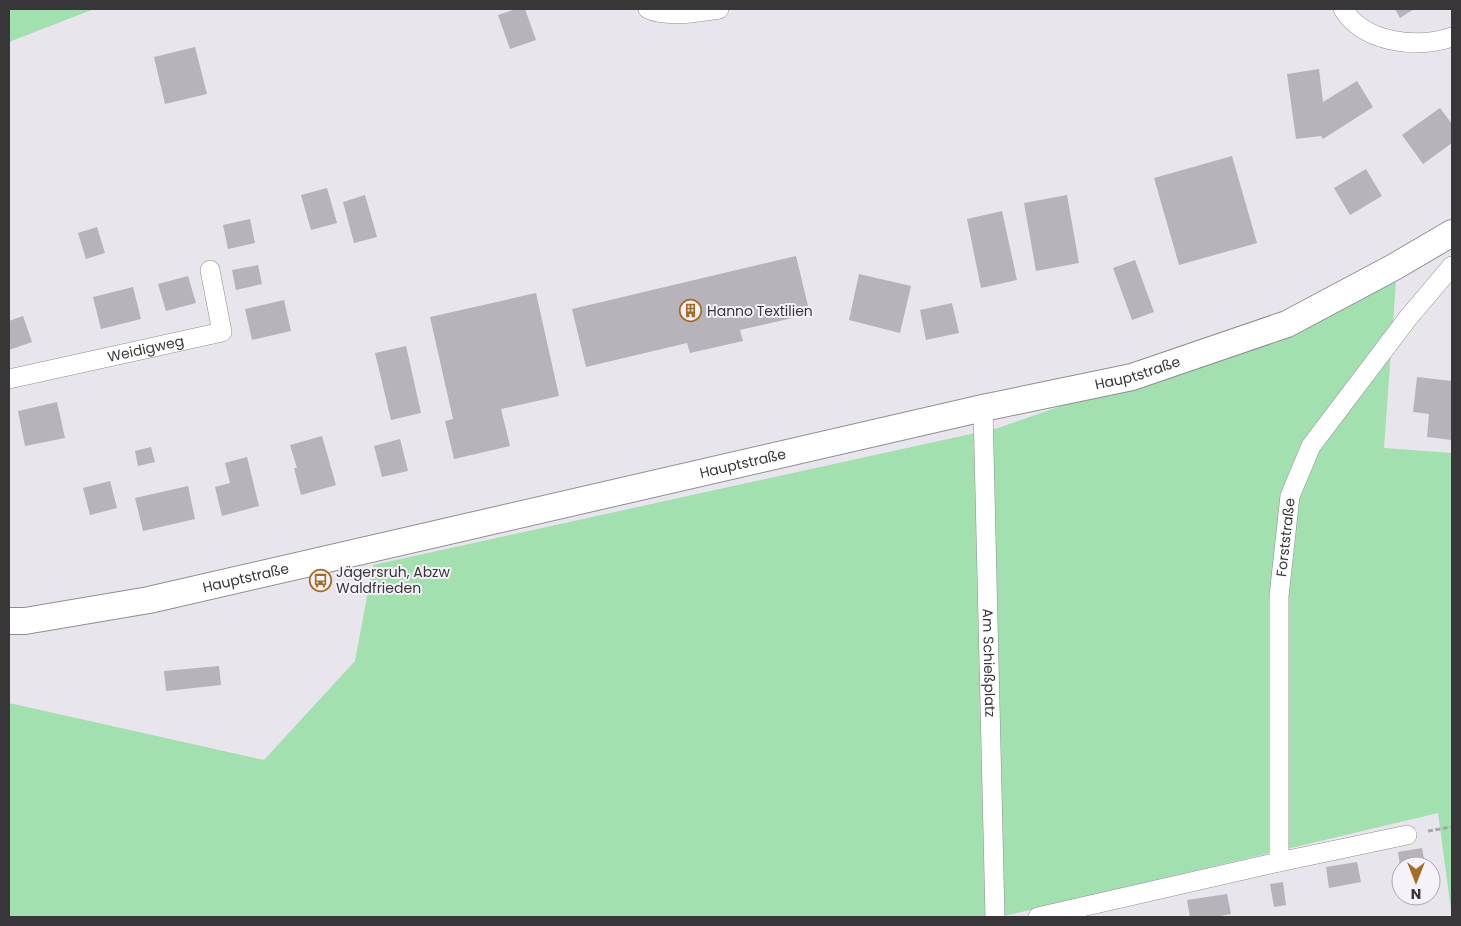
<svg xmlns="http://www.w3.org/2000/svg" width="1461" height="926" viewBox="0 0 1461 926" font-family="Poppins,sans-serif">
<rect width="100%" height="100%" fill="#e8e5ed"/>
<!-- green -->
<g fill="#a3e0af">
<polygon points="9,9 94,9 9,42"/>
<polygon points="1396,282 1384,448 1452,453 1452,917 1438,813 1000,917 9,917 9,703 264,760 355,661 373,565 998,428 1292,325"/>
</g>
<!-- building -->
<g fill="#b6b3bb">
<polygon points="516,9 525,9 536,40 510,49 498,15"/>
<polygon points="1395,9 1414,9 1400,18"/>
<polygon points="195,47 207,94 165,104 154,57"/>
<polygon points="1319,69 1323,102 1357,81 1373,107 1323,139 1321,136 1296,139 1287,74"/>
<polygon points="1440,108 1452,124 1452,143 1423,164 1402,135"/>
<polygon points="1232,156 1257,243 1179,265 1154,178"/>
<polygon points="1366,169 1382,196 1350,215 1334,188"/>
<polygon points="327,188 337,223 311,230 301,195"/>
<polygon points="365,195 377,237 354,243 343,202"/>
<polygon points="1067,195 1079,263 1036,271 1024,203"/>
<polygon points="1002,211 1017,280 981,288 967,219"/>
<polygon points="250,219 255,243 228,249 223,225"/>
<polygon points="97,227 105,253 86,259 78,233"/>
<polygon points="796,256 810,314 740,330 743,341 690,353 687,343 586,367 572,309"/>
<polygon points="1135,260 1154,312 1132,320 1113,268"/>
<polygon points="258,265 262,284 236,290 232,270"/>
<polygon points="859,274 911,286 900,333 849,320"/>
<polygon points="188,276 196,303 166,311 158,284"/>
<polygon points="133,287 141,319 101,329 93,297"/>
<polygon points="536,293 559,396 501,409 510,446 454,459 445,421 453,419 430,317"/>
<polygon points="284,300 291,331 252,340 245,309"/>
<polygon points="952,303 959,333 926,340 920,310"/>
<polygon points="23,316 32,342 9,350 9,321"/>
<polygon points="406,346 421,413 391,420 375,353"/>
<polygon points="1417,377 1452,381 1452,440 1427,437 1429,414 1413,412"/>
<polygon points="57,402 65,438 25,446 18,411"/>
<polygon points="322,436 336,485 301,495 294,468 297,468 290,445"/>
<polygon points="400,439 408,471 382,477 374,446"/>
<polygon points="151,447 155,462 138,466 135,451"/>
<polygon points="247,457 259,506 222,516 215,487 230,483 225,463"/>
<polygon points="110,481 117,508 90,515 83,488"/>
<polygon points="188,486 195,519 143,531 135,498"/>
<polygon points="219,666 221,685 166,691 164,671"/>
<polygon points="1422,848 1425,864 1400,866 1398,852"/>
<polygon points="1357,862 1361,882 1329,888 1326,867"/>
<polygon points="1283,882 1286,905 1274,907 1270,884"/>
<polygon points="1227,894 1231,914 1215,917 1190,917 1187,900"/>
</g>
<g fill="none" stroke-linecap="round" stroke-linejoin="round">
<defs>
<g id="minor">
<path d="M 648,9 C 667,18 698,12 719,9"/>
<path d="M 1343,9 C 1364,43 1417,49 1452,37"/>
<path id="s1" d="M 9,379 L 222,332 L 210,270"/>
<path id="s2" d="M 983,408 L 995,917"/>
<path id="s3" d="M 1279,862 L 1279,596 L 1290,496 L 1311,446 L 1408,318 L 1452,266"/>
<polyline points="1038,917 1279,862 1407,835"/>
</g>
<g id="secondary">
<path id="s4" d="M 9,621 L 25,621 L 149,600 L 983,408 L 1132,377 L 1287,324 L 1394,267 L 1452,233"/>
</g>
</defs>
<!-- minor casing -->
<use href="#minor" stroke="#908d95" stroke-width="20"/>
<!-- secondary casing -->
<use href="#secondary" stroke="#908d95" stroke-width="28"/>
<!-- path -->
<polyline stroke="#a8a5ab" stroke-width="3" stroke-dasharray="5 2.5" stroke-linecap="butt" points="1428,831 1452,827"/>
<!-- minor -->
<use href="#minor" stroke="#fff" stroke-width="19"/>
<!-- secondary -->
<use href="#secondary" stroke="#fff" stroke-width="26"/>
</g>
<!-- icons -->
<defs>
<symbol id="building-ring" viewBox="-11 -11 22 22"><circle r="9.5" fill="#f6f2fa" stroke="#a46c29" stroke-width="1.5"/><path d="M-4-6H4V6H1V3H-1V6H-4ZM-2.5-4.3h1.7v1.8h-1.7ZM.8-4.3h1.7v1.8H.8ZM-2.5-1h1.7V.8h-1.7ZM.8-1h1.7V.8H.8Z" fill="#a46c29"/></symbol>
<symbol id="bus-ring" viewBox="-11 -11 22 22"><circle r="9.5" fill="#f6f2fa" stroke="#a46c29" stroke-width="1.5"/><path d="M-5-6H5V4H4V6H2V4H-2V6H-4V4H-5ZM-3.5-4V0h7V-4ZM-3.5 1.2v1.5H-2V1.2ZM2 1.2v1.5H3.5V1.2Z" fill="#a46c29"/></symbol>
</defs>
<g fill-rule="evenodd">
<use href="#building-ring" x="678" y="298" width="25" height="25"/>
<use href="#bus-ring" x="308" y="568" width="25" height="25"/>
</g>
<g text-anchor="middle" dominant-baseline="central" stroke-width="4" stroke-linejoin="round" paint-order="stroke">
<!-- poi labels -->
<g font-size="14" fill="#383639" stroke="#f6f2fa" text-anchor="start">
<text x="707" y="311">Hanno Textilien</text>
<text x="336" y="572">Jägersruh, Abzw<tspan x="336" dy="16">Waldfrieden</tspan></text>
</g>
<!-- street labels -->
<g font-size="14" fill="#383639" stroke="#f6f2fa">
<text stroke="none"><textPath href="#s1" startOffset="140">Weidigweg</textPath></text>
<text stroke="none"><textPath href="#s4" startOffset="1156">Hauptstraße</textPath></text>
<text stroke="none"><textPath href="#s4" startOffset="751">Hauptstraße</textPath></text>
<text stroke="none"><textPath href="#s3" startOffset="325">Forststraße</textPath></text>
<text stroke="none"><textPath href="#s4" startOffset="241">Hauptstraße</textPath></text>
<text stroke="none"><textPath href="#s2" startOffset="255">Am Schießplatz</textPath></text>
</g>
</g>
<!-- border -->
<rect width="1461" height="926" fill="none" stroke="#383639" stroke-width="20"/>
<!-- north arrow -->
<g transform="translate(1416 881) rotate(180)"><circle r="24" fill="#f6f2fa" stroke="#aaa7ad"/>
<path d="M0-4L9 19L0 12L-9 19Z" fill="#a46c29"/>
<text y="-8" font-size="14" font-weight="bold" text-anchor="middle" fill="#383639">N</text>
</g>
</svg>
